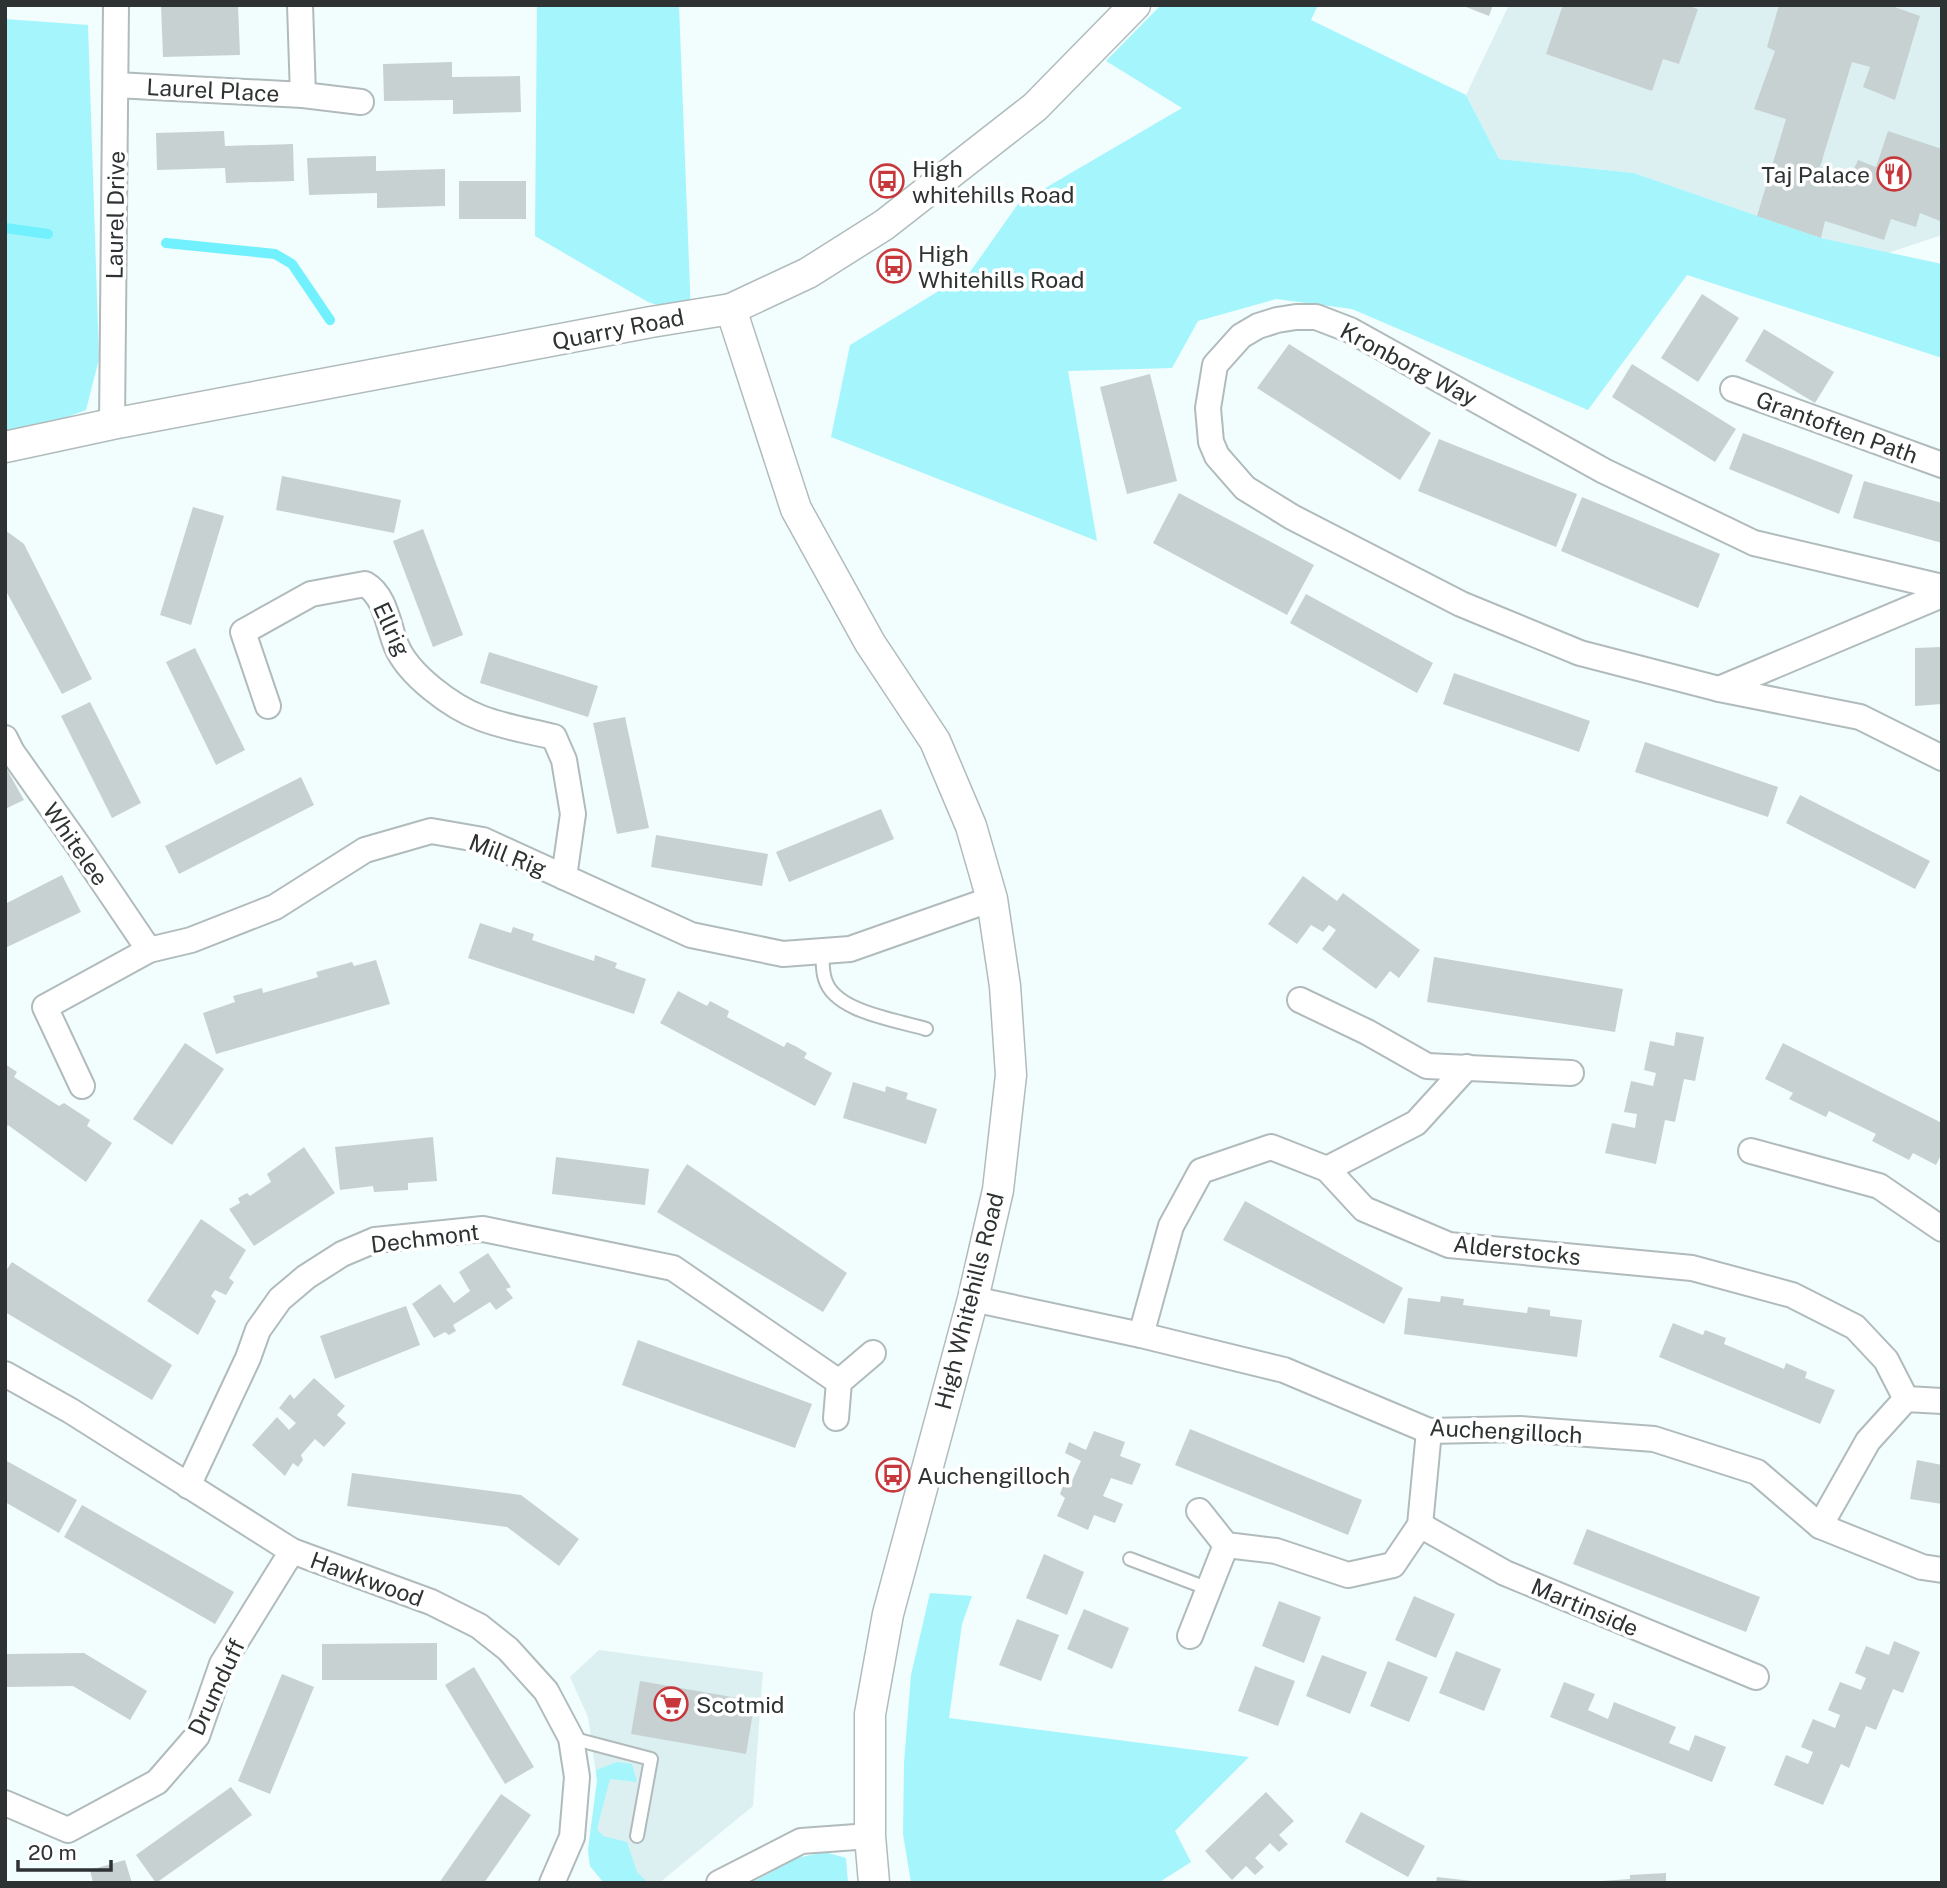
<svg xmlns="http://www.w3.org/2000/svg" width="1947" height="1888" viewBox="0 0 1947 1888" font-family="'Public Sans',sans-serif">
<rect width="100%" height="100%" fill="#f2fdfe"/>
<!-- built -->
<g fill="#dcf0f2">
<polygon points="1509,5 1698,5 1695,15 1699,5 1942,5 1942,235 1888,253 1821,238 1634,173 1499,159 1466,95"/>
<polygon points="599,1650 763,1672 753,1806 659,1883 604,1883 590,1866 588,1850 597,1781 588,1717 570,1677"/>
</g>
<!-- green -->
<g fill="#a5f5fd">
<polygon points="537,5 679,5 691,315 648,302 535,236"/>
<polygon points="1161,5 1318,5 1311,20 1466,95 1499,159 1634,173 1821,238 1942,264 1942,358 1687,275 1588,410 1352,309 1276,299 1198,321 1172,368 1068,371 1097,541 831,437 850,345 970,272 1018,204 1182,108 1106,61"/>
<polygon points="5,19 88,25 99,359 86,410 59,420 5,431"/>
<polygon points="930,1593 972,1596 962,1624 949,1718 1249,1757 1175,1831 1191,1862 1158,1883 911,1883 903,1834 904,1763 911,1675"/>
<polygon points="617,1762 632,1764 637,1782 610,1779 597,1829 603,1836 627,1842 637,1872 648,1883 604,1883 590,1866 588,1850 597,1781 596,1770"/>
<polygon points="825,1852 846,1858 848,1883 751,1883 797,1858"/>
</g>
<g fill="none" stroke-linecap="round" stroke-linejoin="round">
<!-- stream -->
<g stroke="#70f1fd" stroke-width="10">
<polyline points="5,228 48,234"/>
<polyline points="166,243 275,254 292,264 330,320"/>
</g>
</g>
<!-- building -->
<g fill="#c8d1d2">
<polygon points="191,5 238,5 240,55 163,57 161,6"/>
<polygon points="1461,5 1493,5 1489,16"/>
<polygon points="1563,5 1686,5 1698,9 1679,64 1663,59 1652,91 1546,54"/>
<polygon points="1779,5 1889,5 1920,16 1895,100 1863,87 1870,67 1852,62 1820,167 1851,175 1858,160 1876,167 1888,131 1942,149 1942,216 1940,221 1920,213 1916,227 1891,219 1884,240 1825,221 1821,238 1757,216 1786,119 1754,109 1775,51 1767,47"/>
<polygon points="452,62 452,77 520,76 521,112 453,114 453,100 384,101 383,64"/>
<polygon points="224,131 225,146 293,144 294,181 226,183 225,168 157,170 156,133"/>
<polygon points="376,156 376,171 445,169 445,206 377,208 377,193 309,195 307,158"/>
<rect x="459" y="181" width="67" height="38"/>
<polygon points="1702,294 1739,318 1698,382 1661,358"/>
<polygon points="1764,329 1834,372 1815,403 1745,361"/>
<polygon points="1289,344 1431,433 1400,480 1257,388"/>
<polygon points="1632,364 1736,429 1715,462 1612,397"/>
<polygon points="1150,374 1177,481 1127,494 1100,387"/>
<polygon points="1743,433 1853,475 1839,514 1729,469"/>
<polygon points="1439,439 1577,494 1556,547 1418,491"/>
<polygon points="282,476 401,500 394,533 276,510"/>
<polygon points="1864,481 1942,503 1942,543 1853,518"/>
<polygon points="1179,493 1314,565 1287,615 1153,543"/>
<polygon points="1582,497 1720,554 1698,608 1561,551"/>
<polygon points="193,507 224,516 191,625 160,615"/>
<polygon points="423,529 463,635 433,647 393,541"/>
<polygon points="5,530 24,544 92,679 62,694 5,589"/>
<polygon points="1306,594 1433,663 1417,693 1290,623"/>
<polygon points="1942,647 1942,704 1915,706 1915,648"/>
<polygon points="195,648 245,750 216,765 166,662"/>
<polygon points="489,652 598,686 588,717 480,683"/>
<polygon points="1454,673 1590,721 1579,752 1443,704"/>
<polygon points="90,702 141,803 112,818 61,716"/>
<polygon points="625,717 649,828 617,834 593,723"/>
<polygon points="1645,742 1778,787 1768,817 1635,772"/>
<polygon points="5,766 24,800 5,809"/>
<polygon points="301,777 314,805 179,874 165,846"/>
<polygon points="1800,795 1930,861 1915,889 1786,823"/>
<polygon points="881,809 894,839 789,882 776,852"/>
<polygon points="656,835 768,854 762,886 651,867"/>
<polygon points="62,875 81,912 5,948 5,904"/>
<polygon points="1303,876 1337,901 1343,893 1420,950 1399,978 1390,971 1376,989 1322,949 1336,930 1329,925 1323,932 1311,925 1297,944 1268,924"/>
<polygon points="480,923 511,933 513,927 534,934 532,940 594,961 595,955 617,963 615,968 646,979 634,1014 468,958"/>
<polygon points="1434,957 1623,989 1615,1032 1427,1002"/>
<polygon points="376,960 390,1004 216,1054 203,1013 235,1002 233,996 262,988 263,993 318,977 316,972 352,962 354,966"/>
<polygon points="678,991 707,1006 710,1001 729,1011 727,1017 784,1047 787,1042 797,1047 807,1053 804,1058 832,1073 815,1106 660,1023"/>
<polygon points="1676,1032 1704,1037 1695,1081 1684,1079 1675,1122 1665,1120 1656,1164 1605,1153 1612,1123 1635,1128 1637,1114 1624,1112 1631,1081 1653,1086 1656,1073 1644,1070 1650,1041 1674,1046"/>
<polygon points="185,1043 224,1069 172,1145 133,1119"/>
<polygon points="1783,1043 1942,1123 1942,1153 1936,1165 1913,1153 1909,1160 1872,1141 1876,1134 1829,1111 1826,1117 1789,1099 1793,1093 1765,1079"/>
<polygon points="5,1064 17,1072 14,1077 59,1106 64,1103 90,1120 87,1126 112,1143 86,1182 8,1125 5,1129"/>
<polygon points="853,1082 885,1092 886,1086 908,1093 906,1099 937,1109 926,1144 843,1118"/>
<polygon points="433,1137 437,1181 408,1183 408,1190 374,1192 373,1186 340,1190 335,1147"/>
<polygon points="304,1147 335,1193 254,1246 229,1209 240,1203 238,1198 247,1193 250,1196 271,1182 267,1174"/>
<polygon points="556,1157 649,1169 645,1205 552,1194"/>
<polygon points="687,1164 847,1273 823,1312 657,1212"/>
<polygon points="1245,1201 1403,1288 1384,1324 1223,1240"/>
<polygon points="201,1219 246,1250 229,1278 234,1282 226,1295 215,1290 211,1296 216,1301 198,1335 147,1301"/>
<polygon points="488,1253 511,1287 506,1289 513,1298 496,1310 490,1302 453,1325 456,1331 449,1335 445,1332 434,1338 412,1304 440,1284 454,1303 470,1291 459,1272"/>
<polygon points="12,1262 172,1365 152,1400 5,1312 5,1272"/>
<polygon points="1441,1296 1464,1299 1463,1305 1527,1313 1528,1307 1550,1310 1550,1316 1582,1320 1577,1357 1404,1334 1408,1298 1440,1302"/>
<polygon points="406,1306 420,1345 335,1379 320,1336"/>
<polygon points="1673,1323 1703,1335 1705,1330 1726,1338 1724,1344 1784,1369 1786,1363 1807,1372 1805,1378 1835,1390 1820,1424 1659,1357"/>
<polygon points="638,1340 812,1404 795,1448 622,1385"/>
<polygon points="314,1378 345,1406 337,1415 346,1423 324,1447 315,1439 301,1455 303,1460 298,1467 293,1463 285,1476 252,1445 277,1417 289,1430 296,1423 279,1408 290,1394 294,1399"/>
<polygon points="1190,1429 1362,1500 1348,1535 1175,1465"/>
<polygon points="1094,1431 1125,1442 1120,1456 1141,1464 1132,1485 1111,1478 1103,1496 1123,1504 1115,1523 1094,1515 1088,1530 1057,1516 1065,1498 1060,1494 1064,1483 1070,1485 1081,1461 1065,1453 1069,1442 1086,1450"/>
<polygon points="5,1460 77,1500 59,1533 5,1502"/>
<polygon points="1917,1460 1942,1465 1942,1504 1910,1499"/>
<polygon points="352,1473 521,1495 579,1539 559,1566 507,1527 347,1506"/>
<polygon points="82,1505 234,1592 215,1624 64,1537"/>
<polygon points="1587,1529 1760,1597 1746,1632 1573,1564"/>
<polygon points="1044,1554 1084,1572 1067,1615 1026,1598"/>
<polygon points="1414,1596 1455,1614 1436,1658 1395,1640"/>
<polygon points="1279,1601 1321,1617 1304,1663 1262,1646"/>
<polygon points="1084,1609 1129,1628 1112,1669 1067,1649"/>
<polygon points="1017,1619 1059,1635 1041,1681 999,1665"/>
<polygon points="1894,1641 1920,1652 1903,1693 1893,1689 1876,1730 1866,1726 1849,1768 1841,1764 1823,1805 1774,1785 1786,1755 1808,1764 1813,1752 1801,1747 1813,1719 1835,1728 1840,1715 1828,1710 1840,1682 1861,1690 1866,1678 1855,1673 1866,1646 1889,1655"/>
<polygon points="437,1643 437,1680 322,1680 322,1644"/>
<polygon points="1456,1651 1501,1669 1484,1711 1439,1693"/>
<polygon points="84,1653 147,1691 130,1720 73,1686 5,1687 5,1654"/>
<polygon points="1322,1655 1367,1672 1350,1714 1306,1696"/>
<polygon points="1388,1661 1428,1677 1409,1722 1370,1706"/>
<polygon points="1255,1666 1295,1681 1278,1726 1238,1711"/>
<polygon points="474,1667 534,1767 505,1784 445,1685"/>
<polygon points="282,1674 314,1687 270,1794 238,1781"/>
<polygon points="640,1681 755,1701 746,1754 631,1734"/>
<polygon points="1564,1682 1595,1694 1588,1710 1608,1719 1614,1702 1676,1727 1669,1743 1689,1751 1695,1735 1726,1747 1712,1782 1550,1717"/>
<polygon points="231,1787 252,1815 156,1883 136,1855"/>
<polygon points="1266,1792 1294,1821 1279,1835 1288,1844 1279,1852 1270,1843 1255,1858 1264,1867 1255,1875 1246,1866 1232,1880 1205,1851"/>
<polygon points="501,1794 531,1815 484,1883 439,1883"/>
<polygon points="1361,1812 1425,1846 1408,1877 1345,1842"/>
<polygon points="125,1860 132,1883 93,1883 90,1870"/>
<polygon points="1666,1873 1666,1883 1602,1883 1602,1881 1630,1879 1630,1875"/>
<polygon points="1437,1877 1472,1881 1472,1883 1436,1883"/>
</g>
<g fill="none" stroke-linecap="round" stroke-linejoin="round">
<defs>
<g id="service">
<path d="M 822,951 C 823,960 822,971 825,979 C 834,1012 897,1020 926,1029"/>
<polyline points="1130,1559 1209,1589"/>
<polyline points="571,1738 651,1759 637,1836"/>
</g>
<g id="minor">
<polyline points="116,85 303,95 300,5"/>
<polyline points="303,95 361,102"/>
<polyline points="1733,389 1942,465"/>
<polyline points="112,424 116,5"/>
<polyline points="1942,587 1754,543 1604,471 1350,330 1316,317 1296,317 1277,320 1258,326 1241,336 1215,365 1208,408 1211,442 1217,456 1245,488 1292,517 1461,604 1580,653 1719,689 1860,717 1942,758"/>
<polyline points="1719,689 1942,595"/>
<path d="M 268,706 L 243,632 L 311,594 L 365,584 C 386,596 388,626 396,645 C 408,675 452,707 481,718 C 504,727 530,731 554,737 L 564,760 L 573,814 L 564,877"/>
<polyline points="5,738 12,752 80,848 149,950"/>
<polyline points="1300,1000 1367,1032 1427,1066 1571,1073"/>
<polyline points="82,1086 45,1007 149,950 191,940 275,907 365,850 431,831 483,840 691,935 783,954 850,949 992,899"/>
<polyline points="1751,1151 1879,1186 1942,1229"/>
<polyline points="1327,1169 1416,1123 1467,1067"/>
<polyline points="973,1299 1141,1335 1284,1370 1429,1431 1520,1429 1654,1439 1757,1472 1820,1526 1922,1567 1942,1570"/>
<polyline points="1141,1335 1171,1226 1201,1171 1271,1147 1327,1169 1364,1209 1449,1245 1692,1268 1792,1295 1855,1327 1886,1360 1906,1399"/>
<polyline points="5,1374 71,1411 292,1551 431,1602 479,1626 508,1649 546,1691 571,1738 577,1777 572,1837 552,1883"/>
<polyline points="836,1418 839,1382 873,1353"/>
<polyline points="188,1486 248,1358 258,1330 280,1299 306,1277 342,1254 375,1240 483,1229 673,1268 839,1382"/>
<polyline points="1199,1511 1226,1545 1276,1551 1348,1575 1393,1565 1420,1525 1429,1431"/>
<polyline points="1420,1525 1505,1573 1756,1677"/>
<polyline points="1820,1526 1868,1441 1906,1399 1942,1401"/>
<polyline points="1190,1636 1226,1545"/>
<polyline points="5,1803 68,1830 157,1782 197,1736 222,1664 292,1551"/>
<polyline points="719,1883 801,1841 870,1836"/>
</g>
<g id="tertiary">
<polyline points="731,309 796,509 870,643 935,741 971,826 992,899 1005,986 1011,1075 998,1190 973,1299 888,1614 870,1714 870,1836 874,1883"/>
<polyline points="5,447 112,424 651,322 731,309 808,273 884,225 1035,107 1135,5"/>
</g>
</defs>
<!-- service casing -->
<use href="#service" stroke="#b1bbbc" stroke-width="16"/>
<!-- minor casing -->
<use href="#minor" stroke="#b1bbbc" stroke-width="28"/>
<!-- tertiary casing -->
<use href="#tertiary" stroke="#b1bbbc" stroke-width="33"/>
<!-- service -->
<use href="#service" stroke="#fff" stroke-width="12"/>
<!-- minor -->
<use href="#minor" stroke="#fff" stroke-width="24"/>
<!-- tertiary -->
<use href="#tertiary" stroke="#fff" stroke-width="30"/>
</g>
<!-- icons -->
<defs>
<symbol id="restaurant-ring" viewBox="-11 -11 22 22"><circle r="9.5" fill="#fff" stroke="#c7383d" stroke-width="1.5"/><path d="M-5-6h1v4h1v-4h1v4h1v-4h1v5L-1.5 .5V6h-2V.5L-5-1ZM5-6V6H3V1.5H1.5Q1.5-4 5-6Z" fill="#c7383d"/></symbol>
<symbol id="bus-ring" viewBox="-11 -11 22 22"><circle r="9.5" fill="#fff" stroke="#c7383d" stroke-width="1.5"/><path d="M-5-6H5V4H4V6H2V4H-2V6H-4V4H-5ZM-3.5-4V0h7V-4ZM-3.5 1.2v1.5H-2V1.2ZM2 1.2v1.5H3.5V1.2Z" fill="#c7383d"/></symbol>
<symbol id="supermarket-ring" viewBox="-11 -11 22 22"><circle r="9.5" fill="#fff" stroke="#c7383d" stroke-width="1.5"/><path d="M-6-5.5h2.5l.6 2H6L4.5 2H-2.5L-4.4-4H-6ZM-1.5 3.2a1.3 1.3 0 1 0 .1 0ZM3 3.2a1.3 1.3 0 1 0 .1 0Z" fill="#c7383d"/></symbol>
</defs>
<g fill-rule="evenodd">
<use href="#restaurant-ring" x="1875" y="155" width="38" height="38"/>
<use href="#bus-ring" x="868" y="162" width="38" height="38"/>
<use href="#bus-ring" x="875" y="247" width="38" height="38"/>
<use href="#bus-ring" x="874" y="1456" width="38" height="38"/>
<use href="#supermarket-ring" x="652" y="1685" width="38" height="38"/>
</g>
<g text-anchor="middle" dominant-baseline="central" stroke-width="7" stroke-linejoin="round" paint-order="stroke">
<!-- street labels -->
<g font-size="23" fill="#2e3233" stroke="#fff">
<text transform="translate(213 90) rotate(3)">Laurel Place</text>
<text transform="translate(115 215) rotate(-89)">Laurel Drive</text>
<text transform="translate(618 329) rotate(-11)">Quarry Road</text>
<text transform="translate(1409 364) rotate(28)">Kronborg Way</text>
<text transform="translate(1837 427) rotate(20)">Grantoften Path</text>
<text transform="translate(392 629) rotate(65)">Ellrig</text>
<text transform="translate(76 844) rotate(55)">Whitelee</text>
<text transform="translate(508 855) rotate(21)">Mill Rig</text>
<text transform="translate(425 1238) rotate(-7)">Dechmont</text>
<text transform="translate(1517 1250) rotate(6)">Alderstocks</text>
<text transform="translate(969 1301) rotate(-76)">High Whitehills Road</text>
<text transform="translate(1506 1431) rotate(3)">Auchengilloch</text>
<text transform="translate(367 1579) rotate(20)">Hawkwood</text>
<text transform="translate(1585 1607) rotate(23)">Martinside</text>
<text transform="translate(216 1687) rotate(-65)">Drumduff</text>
</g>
<!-- poi labels -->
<g font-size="23" fill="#2e3233" stroke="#fff" text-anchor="start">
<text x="912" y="168">High<tspan x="912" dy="26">whitehills Road</tspan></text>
<text x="1870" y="174" text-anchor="end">Taj Palace</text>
<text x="918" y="253">High<tspan x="918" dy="26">Whitehills Road</tspan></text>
<text x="917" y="1475">Auchengilloch</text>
<text x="696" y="1704">Scotmid</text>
</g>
</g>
<!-- border -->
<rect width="1947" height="1888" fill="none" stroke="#2e3233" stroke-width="14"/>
<!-- scale -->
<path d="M18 1860v10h93v-10" fill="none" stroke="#2e3233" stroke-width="3.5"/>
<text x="28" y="1860" font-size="21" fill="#2e3233" stroke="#ffffff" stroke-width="5" paint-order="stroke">20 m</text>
</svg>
